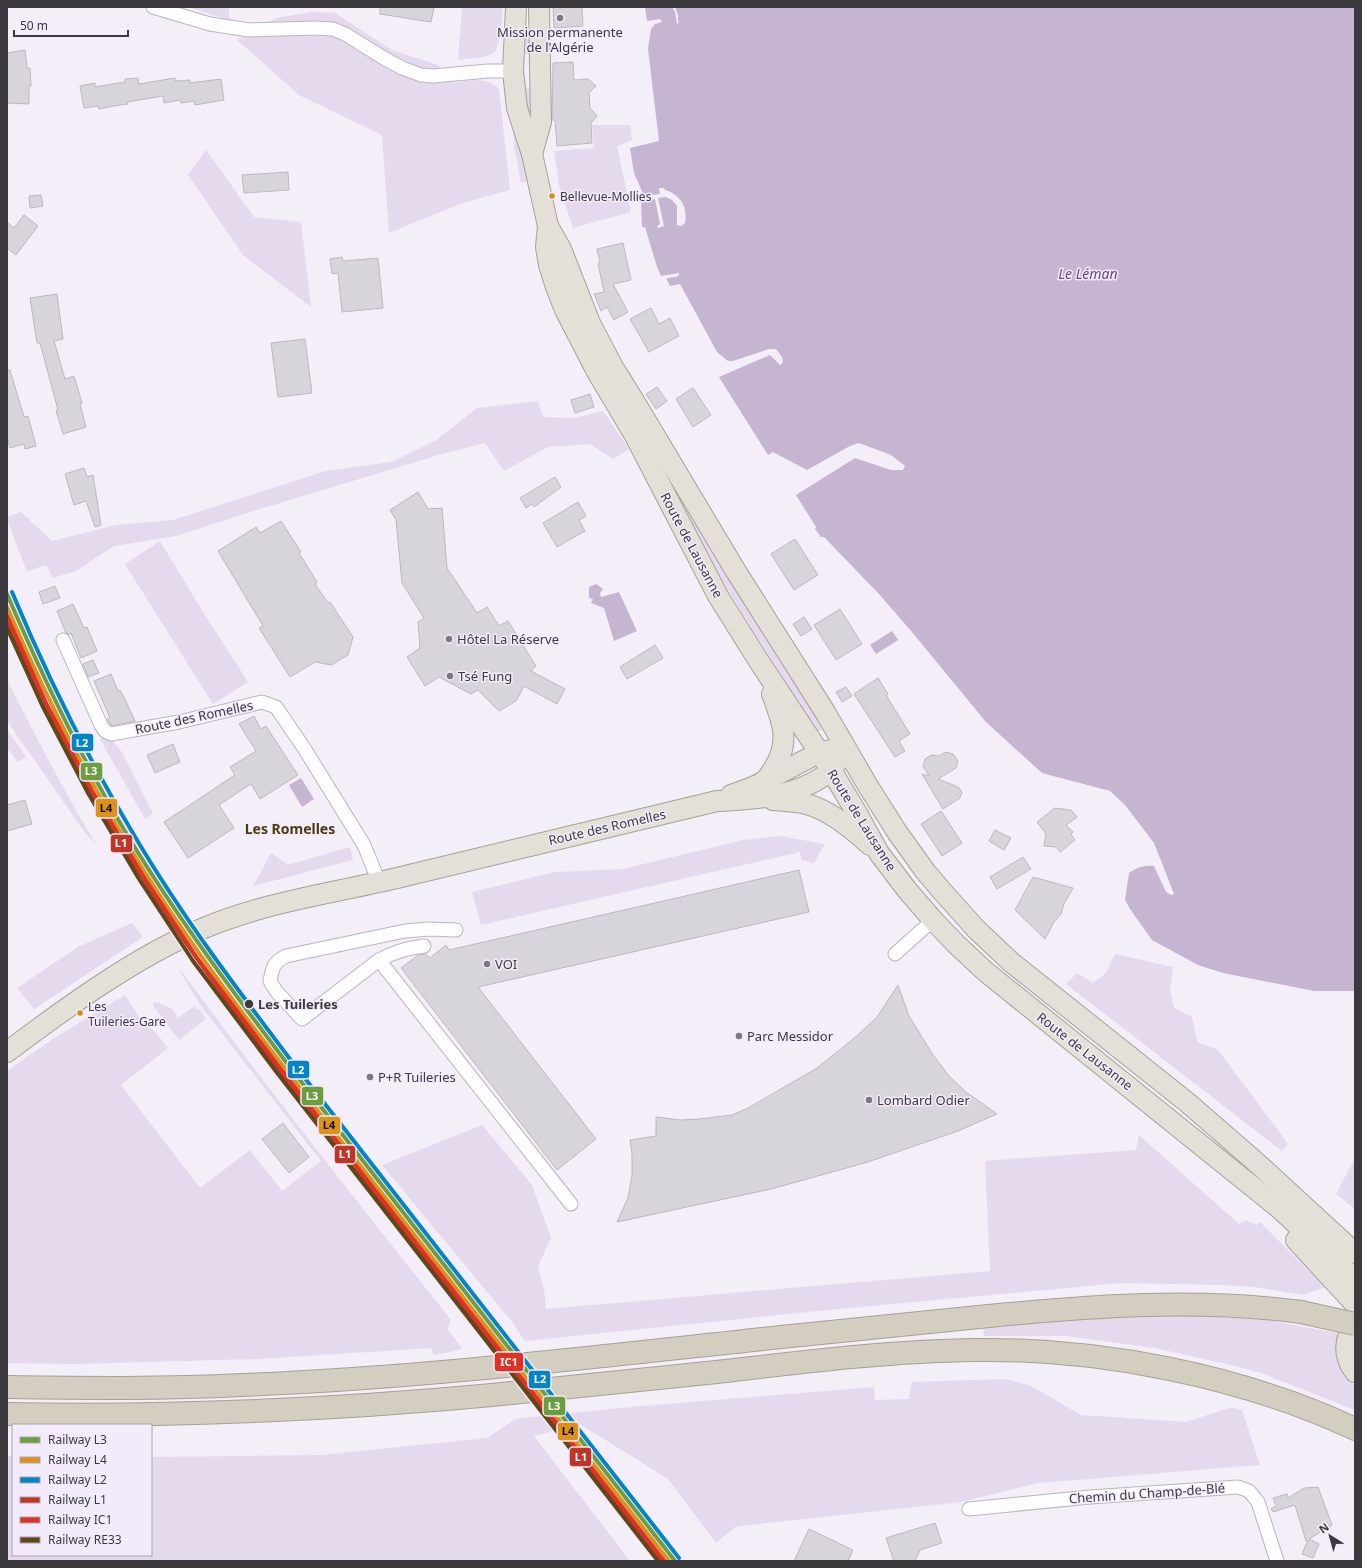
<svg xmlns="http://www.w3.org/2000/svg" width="1362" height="1568" viewBox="0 0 1362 1568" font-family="'Noto Sans',sans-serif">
<rect width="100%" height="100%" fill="#f3eef7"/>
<!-- green -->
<g fill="#e4d9ed">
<polygon points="187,7 229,7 229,20 188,7"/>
<polygon points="462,7 503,7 501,35 495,52 485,57 458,60"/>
<path d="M 312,12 L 335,13 L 392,50 L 438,65 L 452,83 C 469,81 486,76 499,89 L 510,190 L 462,203 L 389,233 L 382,135 L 299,95 L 237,40 L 276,18 Z"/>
<polygon points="534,30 533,55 527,54 519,55 519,31"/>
<polygon points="535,87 533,118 529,119 520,88 527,89"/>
<polygon points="513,115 529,181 521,183 514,145 512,116"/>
<polygon points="592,125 630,125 632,140 617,146 631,212 573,228 559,185 554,151 594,148"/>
<polygon points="206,150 254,217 301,222 311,307 243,255 188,175"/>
<polygon points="538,401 543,417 574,418 603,411 629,449 613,459 590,444 548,447 504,471 485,443 442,454 250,512 176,536 114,546 76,571 53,578 46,565 27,572 7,519 7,517 21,512 52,541 116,525 173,520 326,471 391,462 435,441 477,408"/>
<polygon points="626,404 697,526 816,715 822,729 817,733 717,572"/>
<polygon points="160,541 203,612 248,682 213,704 125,564"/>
<path d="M 7,679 C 35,735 63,790 96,844 L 86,834 L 7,721 Z"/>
<polygon points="7,730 26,757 18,762 10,751 7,751"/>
<polygon points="109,736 121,751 153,813 145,819 100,739"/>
<polygon points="780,836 825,844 814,863 802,860 800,852 481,925 472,892 555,872 623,869 743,840"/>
<polygon points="350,847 353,860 253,886 271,853 288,865"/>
<polygon points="132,923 143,937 34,1009 17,988 78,947"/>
<polygon points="1115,954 1173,967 1170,990 1174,1008 1192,1017 1197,1042 1218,1050 1288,1144 1282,1151 1066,984 1077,973 1093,983 1106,973"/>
<path d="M 180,969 C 267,1088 359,1204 451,1320 L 447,1329 L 462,1348 L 458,1350 L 434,1355 L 431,1348 L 259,1359 L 74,1364 L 7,1363 L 7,1071 L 51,1040 L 125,995 L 139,1017 L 157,1034 L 168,1048 L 121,1085 L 200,1188 L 250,1150 L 282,1191 L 321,1161 L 201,1006 L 182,975 Z"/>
<polygon points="156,1002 171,1008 178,1018 194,1006 197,1010 199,1009 206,1019 179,1040 154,1007 153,1003"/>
<polygon points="482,1125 532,1185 551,1238 538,1266 544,1289 546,1309 990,1271 985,1161 1136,1150 1139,1135 1239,1224 1246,1220 1256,1225 1260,1222 1325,1287 1303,1295 1255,1287 1223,1285 1121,1283 827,1310 525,1341 512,1322 382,1165"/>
<polygon points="1355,1158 1355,1209 1336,1194"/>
<path d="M 1200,1315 L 1273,1321 L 1341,1334 L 1349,1378 L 1355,1385 L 1355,1410 L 1261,1373 L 1235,1366 L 1155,1348 L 1066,1336 L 984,1336 L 983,1327 C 1055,1320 1127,1316 1200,1315 Z"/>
<polygon points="1005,1379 1031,1386 1081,1415 1186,1422 1232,1407 1242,1410 1260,1465 1038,1483 962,1502 740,1526 735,1527 716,1543 668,1479 580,1424 534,1436 630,1561 7,1561 7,1456 13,1456 13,1555 151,1555 151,1457 321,1455 487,1438 515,1419 629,1407 874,1387 875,1400 909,1399 912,1382"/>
</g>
<!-- water -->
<g fill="#c5b5d1">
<path d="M 645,7 L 672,7 L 675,12 L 677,24 L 679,22 L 678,21 L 678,15 L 675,7 L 1355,7 L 1355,991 L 1314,991 L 1223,973 L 1198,965 L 1152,940 L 1130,909 L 1125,900 L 1129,873 C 1138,867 1144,865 1154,866 L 1166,892 L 1171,895 L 1174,894 L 1154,843 L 1125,805 L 1110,791 L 1042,773 L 986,722 L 912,632 L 878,593 L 824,537 L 821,537 L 815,529 L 816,527 L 796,495 L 855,458 L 891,470 L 903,470 L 905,466 L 891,455 L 859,443 L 850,446 L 807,470 L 773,452 L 768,455 L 719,377 L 770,355 L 780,365 L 783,362 L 782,357 L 776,349 L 769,349 L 733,361 L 728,361 L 717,352 L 680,284 L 670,286 L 667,280 L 667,278 L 677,277 L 679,275 L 679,273 L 661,276 L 657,267 L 645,227 L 642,227 L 641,202 L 655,199 L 660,224 L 657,226 L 658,228 L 664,226 L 658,198 L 666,197 L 672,200 L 677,206 L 677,225 L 681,226 L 685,223 C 688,207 680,194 665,190 L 664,188 L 659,188 L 660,194 L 644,196 L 634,173 L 630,148 L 659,141 L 648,49 L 651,29 L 655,24 L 662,22 L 660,19 L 647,21 Z"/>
<polygon points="596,584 603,589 600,593 601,597 619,592 637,631 614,641 604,608 591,603 593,599 589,598 589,587"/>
<polygon points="892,631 898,640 876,654 870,645"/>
<polygon points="301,778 314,799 302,807 289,785"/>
</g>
<!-- building -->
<g fill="#d8d4db" stroke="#bcb8bf">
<polygon points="380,7 434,7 431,22 380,14"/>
<polygon points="553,7 582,7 583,26 554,28"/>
<polygon points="25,50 27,68 30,68 31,86 29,86 29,104 7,103 7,53"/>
<polygon points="573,62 574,80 588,79 596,86 589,93 590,108 597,116 591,123 592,143 557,146 555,120 552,120 553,63"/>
<polygon points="138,78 139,84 175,78 175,81 190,80 190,83 221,79 224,100 195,105 194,101 181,103 180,100 164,103 163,96 127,102 128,104 113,106 99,109 98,106 84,108 80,86 95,83 95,87 125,82 125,79"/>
<polygon points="288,172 289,190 244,193 242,175"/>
<polygon points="41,195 43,206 30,208 29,196"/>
<polygon points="24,215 38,226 16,255 7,248 7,222 14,228"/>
<polygon points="623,243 631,280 613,284 628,312 614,320 607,307 601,311 594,294 604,292 598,264 600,263 597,249"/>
<polygon points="342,257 343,261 378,258 383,308 342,312 338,273 332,274 330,259"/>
<polygon points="57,294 63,339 54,341 65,379 74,376 82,403 80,404 86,427 63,434 56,410 58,410 40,343 37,343 30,298"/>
<polygon points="651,308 659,324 670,318 679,336 649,352 630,319"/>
<polygon points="305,339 312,393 278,397 271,343"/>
<polygon points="7,370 10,370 24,417 28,416 36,446 25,449 24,444 10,448 7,437"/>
<polygon points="657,387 667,401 656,409 646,394"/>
<polygon points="693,388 711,415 693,427 676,399"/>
<polygon points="590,394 594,407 575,413 571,400"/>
<polygon points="84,468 87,477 93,475 101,525 95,527 86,501 74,505 65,474"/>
<polygon points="555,477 561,487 534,507 532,504 526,508 520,498"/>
<polygon points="418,492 428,509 442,508 447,568 477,613 487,607 499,626 508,621 536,666 531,671 565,689 557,704 524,686 516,701 499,711 478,690 471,694 439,677 425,686 407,657 420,648 418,622 424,618 402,583 396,520 390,510"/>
<polygon points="578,502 586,516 579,520 585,531 557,547 543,523"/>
<polygon points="281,521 301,552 299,553 317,582 315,584 328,603 330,602 353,637 348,655 331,665 315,662 290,677 259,628 263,626 218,551 256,527 260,533"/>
<polygon points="795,539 818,575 794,590 771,554"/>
<polygon points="55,586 60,598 43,604 39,592"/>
<polygon points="73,604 84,628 87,627 97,651 81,658 71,633 69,635 66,633 57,611"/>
<polygon points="840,609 862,644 836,660 814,625"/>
<polygon points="804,617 812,629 801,636 793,624"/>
<polygon points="655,645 663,658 627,679 620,667"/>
<polygon points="93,660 99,673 88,677 83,664"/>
<polygon points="111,674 118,691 120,690 124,697 135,721 112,726 108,721 107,719 110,718 94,681"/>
<polygon points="878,678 888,694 886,695 910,734 899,741 905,751 895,757 854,694"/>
<polygon points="846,687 852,696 842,702 836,692"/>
<polygon points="254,716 261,729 266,726 298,775 260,799 251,784 219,805 234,828 188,858 164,822 235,775 230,767 256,751 239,724"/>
<polygon points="173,744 180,762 155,773 147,755"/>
<polygon points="946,752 953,754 958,761 956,768 938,779 958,787 962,792 960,798 943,809 922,774 929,776 923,766 925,759 932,755 939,756"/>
<polygon points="25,800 32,824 7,831 7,805"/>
<polygon points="1055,808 1071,810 1077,817 1066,825 1073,832 1071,834 1075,840 1060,852 1056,847 1044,846 1046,834 1037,822"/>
<polygon points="941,811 962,843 942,856 921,824"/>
<polygon points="995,830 1011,838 1004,850 989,841"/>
<polygon points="1023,857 1031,869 997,889 990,877"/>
<polygon points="799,870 809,912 478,987 596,1139 557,1170 401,968 418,955 426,954 430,958 446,945 449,950"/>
<polygon points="1033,877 1073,888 1064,904 1061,914 1054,922 1045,939 1015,910"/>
<polygon points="898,985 909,1016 933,1055 949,1076 966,1092 997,1114 958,1131 868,1162 771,1189 617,1222 628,1198 632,1176 632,1154 630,1140 656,1136 656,1117 681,1120 700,1119 732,1115 748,1108 817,1068 858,1035 877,1017"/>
<polygon points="283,1123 309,1157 289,1173 262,1139"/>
<polygon points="1318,1487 1332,1525 1309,1539 1319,1544 1313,1558 1302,1554 1308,1540 1306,1541 1295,1505 1273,1512 1271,1509 1276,1506 1273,1498 1287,1494 1288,1498 1304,1488"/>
<polygon points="935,1523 942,1543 920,1550 915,1561 894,1561 886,1538"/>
<polygon points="809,1529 853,1550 848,1561 794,1561"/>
</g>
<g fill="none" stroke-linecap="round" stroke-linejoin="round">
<defs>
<g id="minor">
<polyline points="153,7 210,24 249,30 315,28 333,29 345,34 382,57 402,68 421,75 433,76 488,71 513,71"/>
<polyline points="63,640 101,725 105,731 111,734 179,722 262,702 276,707 304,748 364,845 379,882"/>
<path d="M 424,946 C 407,948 394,952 379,960 L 302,1019 L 276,991 L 270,981 C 273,966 273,963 286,956 L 405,931 L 429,929 L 456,930"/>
<polyline points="895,954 933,920"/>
<polyline points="379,960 571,1204"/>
<polyline points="969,1509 1090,1497 1238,1487 1249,1491 1258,1502 1277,1561"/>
</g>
<g id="primary">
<polyline points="516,7 513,71 517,108 532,154 548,226 561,249 590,323 613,367 636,404 737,573 825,712 868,786 897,832 925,871 941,890 976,929 1011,962 1188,1103 1257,1163 1355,1253"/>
<polyline points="532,154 541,122 539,7"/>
<polyline points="548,226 546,247 549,265 556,287 565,310 597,372 635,436 718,596 760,663 831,770 858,815 879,853 907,890 933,920 957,945 986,972 1279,1208 1355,1279"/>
<polyline points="767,780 820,752 832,750"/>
<path d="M 731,795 C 741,791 753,788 763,782 C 767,779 771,773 774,768 C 791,741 782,721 772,694"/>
<path d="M 773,800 C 783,801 792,801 802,803 C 827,808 851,828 870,845"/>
<path d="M 7,1052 C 67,1007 135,957 204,928 C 266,902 333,893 397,878 C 504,853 610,826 717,801 C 754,800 801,796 830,771 C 833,768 836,763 839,759"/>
<polyline points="1296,1240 1355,1304"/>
<path d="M 1349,1334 C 1344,1347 1346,1360 1355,1372"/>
</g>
<g id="motorway">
<path d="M 7,1387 C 85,1388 164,1389 242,1385 C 422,1378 602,1356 781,1337 C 850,1330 919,1323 989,1316 C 1093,1306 1196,1298 1301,1312"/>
<path d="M 7,1414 C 169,1417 331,1410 492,1395 C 567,1387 642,1380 717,1372 C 803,1362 890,1351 976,1350 C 1100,1348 1242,1376 1355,1429"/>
</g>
</defs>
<!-- minor casing -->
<use href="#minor" stroke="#bab6bd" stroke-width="15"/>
<!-- primary casing -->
<use href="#primary" stroke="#a8a095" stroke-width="22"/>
<!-- motorway casing -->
<use href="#motorway" stroke="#a8a095" stroke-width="24"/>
<!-- minor -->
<use href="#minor" stroke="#fdfcfe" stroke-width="13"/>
<!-- primary -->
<use href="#primary" stroke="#e4e0d8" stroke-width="20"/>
<!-- motorway -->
<use href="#motorway" stroke="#d3cec0" stroke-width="22"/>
<defs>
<polyline id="motorway-bridge" points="1301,1312 1355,1324"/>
</defs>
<!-- motorway-bridge casing -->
<use href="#motorway-bridge" stroke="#a8a095" stroke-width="24" stroke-linecap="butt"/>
<!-- motorway-bridge -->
<use href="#motorway-bridge" stroke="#d3cec0" stroke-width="22"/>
<defs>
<path id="rail-1" d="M 7,594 C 43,678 82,760 129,838 C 177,917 233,992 289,1066 L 675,1561"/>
<path id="rail-2" d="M 7,607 C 46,698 91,787 144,871 C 216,985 302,1090 384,1196 C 479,1318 574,1439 669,1561"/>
<path id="rail-3" d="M 12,592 C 47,676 87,757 134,835 C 181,915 237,989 293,1063 L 679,1558"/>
<path id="rail-4" d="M 7,619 C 45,708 89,794 141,875 C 211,986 294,1088 374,1192 C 470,1315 566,1438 662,1561"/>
<polyline id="rail-5" points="7,616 46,703 92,791 143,876 197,958 282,1071 664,1561"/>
<polyline id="rail-6" points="7,628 42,705 88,793 139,879 193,961 278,1074 658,1561"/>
</defs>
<!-- rail-1 casing -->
<use href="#rail-1" stroke="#f3eafb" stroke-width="7"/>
<!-- rail-2 casing -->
<use href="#rail-2" stroke="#f3eafb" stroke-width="7"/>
<!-- rail-3 casing -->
<use href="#rail-3" stroke="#f3eafb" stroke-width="7"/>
<!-- rail-4 casing -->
<use href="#rail-4" stroke="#f3eafb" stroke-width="7"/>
<!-- rail-5 casing -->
<use href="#rail-5" stroke="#f3eafb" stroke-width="7"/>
<!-- rail-6 casing -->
<use href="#rail-6" stroke="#f3eafb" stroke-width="7"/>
<!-- rail-1 -->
<use href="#rail-1" stroke="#6c9d40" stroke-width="4"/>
<!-- rail-2 -->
<use href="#rail-2" stroke="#dc911b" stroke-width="4"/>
<!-- rail-3 -->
<use href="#rail-3" stroke="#0085c4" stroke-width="4"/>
<!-- rail-4 -->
<use href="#rail-4" stroke="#bf3527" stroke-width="4"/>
<!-- rail-5 -->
<use href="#rail-5" stroke="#dd3327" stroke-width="4"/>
<!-- rail-6 -->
<use href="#rail-6" stroke="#5f4817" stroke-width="4"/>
</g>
<!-- markers -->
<g fill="#7c787f" stroke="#f3eafb" stroke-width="1.5">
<circle cx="560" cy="18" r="4"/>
<circle cx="449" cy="639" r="4"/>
<circle cx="450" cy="676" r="4"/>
<circle cx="487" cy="964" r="4"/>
<circle cx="739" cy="1036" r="4"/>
<circle cx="370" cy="1077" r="4"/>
<circle cx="869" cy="1100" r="4"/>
</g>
<g fill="#d2900d" stroke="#f3eafb" stroke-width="1.5">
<circle cx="552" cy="196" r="3.5"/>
<circle cx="80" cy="1013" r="3.5"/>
</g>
<circle fill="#3c393f" stroke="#f3eafb" stroke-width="1.5" cx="249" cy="1004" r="5"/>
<g text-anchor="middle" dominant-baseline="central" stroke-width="3" stroke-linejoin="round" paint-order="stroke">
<!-- bus labels -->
<g font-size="12" fill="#3c393f" stroke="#f3eafb" text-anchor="start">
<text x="560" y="196">Bellevue-Mollies</text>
<text x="88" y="1006">Les<tspan x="88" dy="15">Tuileries-Gare</tspan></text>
</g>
<!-- poi labels -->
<g font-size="13" fill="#3c393f" stroke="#f3eafb" text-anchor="start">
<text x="560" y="32" text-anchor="middle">Mission permanente<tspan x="560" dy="15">de l'Algérie</tspan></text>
<text x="457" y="639">Hôtel La Réserve</text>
<text x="458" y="676">Tsé Fung</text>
<text x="495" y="964">VOI</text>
<text x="747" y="1036">Parc Messidor</text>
<text x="378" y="1077">P+R Tuileries</text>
<text x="877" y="1100">Lombard Odier</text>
</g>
<!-- street labels -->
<g font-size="13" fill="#3c393f" stroke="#f3eafb">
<text transform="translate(692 545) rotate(62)">Route de Lausanne</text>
<text transform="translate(194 717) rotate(-12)">Route des Romelles</text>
<text transform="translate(862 820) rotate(58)">Route de Lausanne</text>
<text transform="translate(607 827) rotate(-13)">Route des Romelles</text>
<text transform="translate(1085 1051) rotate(38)">Route de Lausanne</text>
<text transform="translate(1147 1493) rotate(-4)">Chemin du Champ-de-Blé</text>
</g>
<!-- stop labels -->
<g font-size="13" font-weight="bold" fill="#3c393f" stroke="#f3eafb" text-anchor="start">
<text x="258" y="1004">Les Tuileries</text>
</g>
<!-- water labels -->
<g font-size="14" font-style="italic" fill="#67497b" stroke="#f3eafb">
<text x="1088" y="273">Le Léman</text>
</g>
<!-- neighbourhood labels -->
<g font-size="14" font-weight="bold" fill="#493b12" stroke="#f3eafb">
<text x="290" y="828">Les Romelles</text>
</g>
</g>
<g stroke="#f3eafb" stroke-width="1.5">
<rect x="71" y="733" width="23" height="19" rx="4" fill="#0085c4"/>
<rect x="80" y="762" width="23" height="19" rx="4" fill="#6c9d40"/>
<rect x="95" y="798" width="23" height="20" rx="4" fill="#dc911b"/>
<rect x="110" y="834" width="23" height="19" rx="4" fill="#bf3527"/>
<rect x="287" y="1060" width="23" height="19" rx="4" fill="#0085c4"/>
<rect x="301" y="1086" width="23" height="20" rx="4" fill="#6c9d40"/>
<rect x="318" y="1116" width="23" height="19" rx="4" fill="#dc911b"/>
<rect x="334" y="1145" width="22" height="19" rx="4" fill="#bf3527"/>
<rect x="494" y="1352" width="30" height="20" rx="4" fill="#dd3327"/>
<rect x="528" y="1370" width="23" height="19" rx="4" fill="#0085c4"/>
<rect x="543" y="1396" width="23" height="20" rx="4" fill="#6c9d40"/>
<rect x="557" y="1422" width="22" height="19" rx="4" fill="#dc911b"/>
<rect x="569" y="1447" width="23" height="20" rx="4" fill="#bf3527"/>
</g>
<g font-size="11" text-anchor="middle" font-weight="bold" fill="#fff">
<text x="82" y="747">L2</text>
<text x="91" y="775">L3</text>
<text x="121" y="847">L1</text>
<text x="298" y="1074">L2</text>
<text x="312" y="1100">L3</text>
<text x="345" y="1158">L1</text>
<text x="509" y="1366">IC1</text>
<text x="540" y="1383">L2</text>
<text x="554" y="1410">L3</text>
<text x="581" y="1461">L1</text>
</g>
<g font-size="11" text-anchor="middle" font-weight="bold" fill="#111">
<text x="106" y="812">L4</text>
<text x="329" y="1129">L4</text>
<text x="568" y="1435">L4</text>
</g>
<!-- border -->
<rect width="1362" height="1568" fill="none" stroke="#3c393f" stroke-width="16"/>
<!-- legend -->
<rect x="12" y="1424" width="140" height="132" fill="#f3eafb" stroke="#aaa3b0"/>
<rect x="20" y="1437" width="20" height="6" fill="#6c9d40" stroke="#aaa3b0"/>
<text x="48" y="1444" font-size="12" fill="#3c393f">Railway L3</text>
<rect x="20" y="1457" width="20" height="6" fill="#dc911b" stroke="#aaa3b0"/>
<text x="48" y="1464" font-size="12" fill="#3c393f">Railway L4</text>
<rect x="20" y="1477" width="20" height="6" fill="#0085c4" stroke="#aaa3b0"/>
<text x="48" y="1484" font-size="12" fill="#3c393f">Railway L2</text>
<rect x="20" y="1497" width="20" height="6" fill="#bf3527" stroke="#aaa3b0"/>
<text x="48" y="1504" font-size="12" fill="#3c393f">Railway L1</text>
<rect x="20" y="1517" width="20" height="6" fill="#dd3327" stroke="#aaa3b0"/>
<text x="48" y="1524" font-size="12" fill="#3c393f">Railway IC1</text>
<rect x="20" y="1537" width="20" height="6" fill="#5f4817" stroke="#aaa3b0"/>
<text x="48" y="1544" font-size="12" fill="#3c393f">Railway RE33</text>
<!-- north arrow -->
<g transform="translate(1330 1536) rotate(323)" stroke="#f3eafb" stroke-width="3" paint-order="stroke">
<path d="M0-3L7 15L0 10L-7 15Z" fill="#3c393f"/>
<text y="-6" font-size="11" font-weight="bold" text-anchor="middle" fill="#3c393f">N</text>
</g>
<!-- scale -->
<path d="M14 30v6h114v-6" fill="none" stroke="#3c393f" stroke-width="2"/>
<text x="20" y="30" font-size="12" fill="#3c393f" stroke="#f3eafb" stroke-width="3" paint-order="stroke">50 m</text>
</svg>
